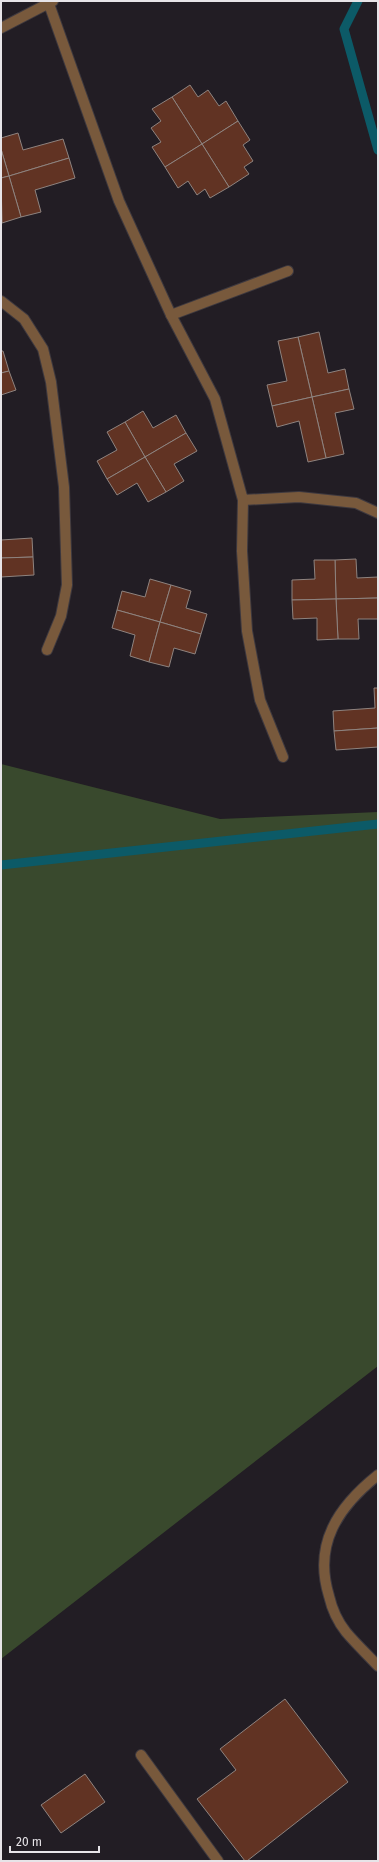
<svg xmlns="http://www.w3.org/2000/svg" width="379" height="1862" viewBox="0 0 379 1862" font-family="'Fira Sans',sans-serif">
<rect width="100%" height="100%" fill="#221d24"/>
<!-- green -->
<polygon fill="#39492d" points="1,764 220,819 378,812 378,1366 1,1659"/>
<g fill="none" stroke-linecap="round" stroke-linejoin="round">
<!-- stream -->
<g stroke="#0c5a67" stroke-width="9">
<polyline points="358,1 344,29 378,150"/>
<polyline points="1,865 378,824"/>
</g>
</g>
<!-- building -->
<g fill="#613323" stroke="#8e837f">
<polygon points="190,85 198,97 208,90 219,106 226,101 238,121 202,144 172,97"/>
<polygon points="172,97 202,144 165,167 152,147 161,142 151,128 161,121 152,109"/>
<polygon points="238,121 250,140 243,145 253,161 244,167 249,174 229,187 202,144"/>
<polygon points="18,133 23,150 63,139 69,158 9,176 1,149 1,138"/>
<polygon points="202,144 229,187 210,198 205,189 197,195 188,181 178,188 165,167"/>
<polygon points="1,149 9,176 1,178"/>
<polygon points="69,158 75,178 35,190 41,212 21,217 9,176"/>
<polygon points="9,176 21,217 2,223 1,178"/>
<polygon points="319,332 328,373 345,369 349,389 312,397 298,337"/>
<polygon points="298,337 312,397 272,406 267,385 287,381 278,341"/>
<polygon points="1,351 3,351 9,371 1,373"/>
<polygon points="9,371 16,390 1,395 1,373"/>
<polygon points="349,389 354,409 335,413 344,454 326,458 312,397"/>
<polygon points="312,397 326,458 308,462 299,421 277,427 272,406"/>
<polygon points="143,411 153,428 176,415 186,433 145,457 125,422"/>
<polygon points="125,422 145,457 107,479 97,461 117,450 107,432"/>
<polygon points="186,433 197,451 174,464 184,481 166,492 145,457"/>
<polygon points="145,457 166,492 148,502 137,483 117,495 107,479"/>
<polygon points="32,538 33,557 1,558 1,540"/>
<polygon points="33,557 34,575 1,577 1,558"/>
<polygon points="356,559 357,578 378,577 378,598 336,599 335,560"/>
<polygon points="314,560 335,560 336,599 292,600 292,580 315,579"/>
<polygon points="150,579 171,585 160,622 117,610 122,591 145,597"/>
<polygon points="171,585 191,591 186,608 207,614 201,634 160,622"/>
<polygon points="378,598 378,619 358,619 359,639 338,639 336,599"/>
<polygon points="336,599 338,639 317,640 317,618 293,619 292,600"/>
<polygon points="117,610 160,622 149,662 130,656 135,635 112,628"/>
<polygon points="160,622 201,634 195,654 174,648 169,667 149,662"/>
<polygon points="374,688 378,688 378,728 334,731 333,711 375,708"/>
<polygon points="378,728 378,747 336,750 334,731"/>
<polygon points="285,1699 348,1782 247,1861 245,1861 197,1799 236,1770 220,1749"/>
<polygon points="85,1774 105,1802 61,1833 41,1805"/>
</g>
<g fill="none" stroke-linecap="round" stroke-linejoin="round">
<defs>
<g id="lane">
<polyline points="49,4 119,201 171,315 215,399 243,500 299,497 356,503 378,513"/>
<polyline points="1,301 24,319 43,349 51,382 64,487 67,585 61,616 47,650"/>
<polyline points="171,315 288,271"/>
<polyline points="243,500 242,551 247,631 260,700 283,757"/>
<path d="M 378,1475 C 338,1507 313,1544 329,1596 C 332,1609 338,1622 346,1632 C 356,1644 368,1655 378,1666"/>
<polyline points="141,1755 218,1861"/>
</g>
<polyline id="street" points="1,28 53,1"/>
</defs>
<!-- lane casing -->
<use href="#lane" stroke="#3e393f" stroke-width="12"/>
<!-- street casing -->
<use href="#street" stroke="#3e393f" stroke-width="12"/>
<!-- lane -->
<use href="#lane" stroke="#78593c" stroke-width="10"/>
<!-- street -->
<use href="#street" stroke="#78593c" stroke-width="10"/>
</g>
<!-- border -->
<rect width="379" height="1862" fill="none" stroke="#e7e4e8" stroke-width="4"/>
<!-- scale -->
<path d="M10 1846v6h89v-6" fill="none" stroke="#e7e4e8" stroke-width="2"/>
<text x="16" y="1846" font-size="12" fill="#e7e4e8" stroke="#221d24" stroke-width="3" paint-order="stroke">20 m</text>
</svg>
